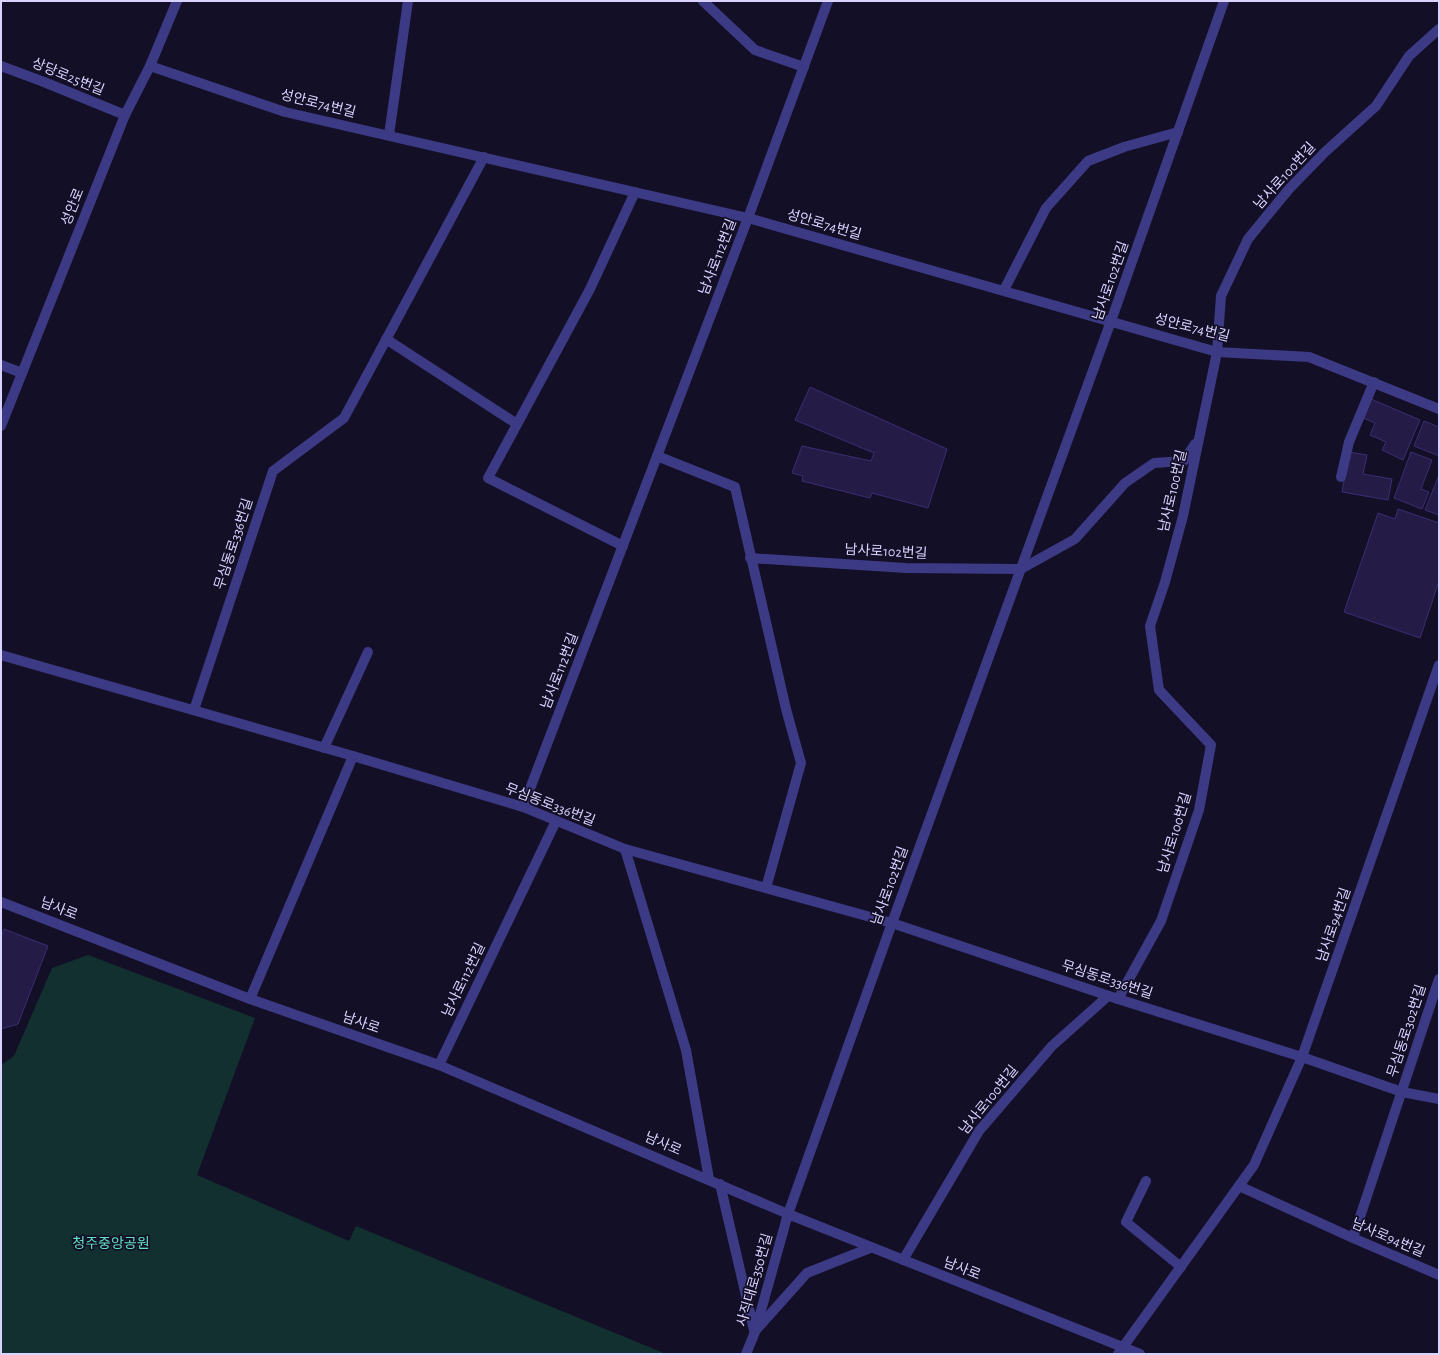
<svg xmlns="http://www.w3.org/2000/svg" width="1440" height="1355" viewBox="0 0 1440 1355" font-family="'Alegreya Sans','Noto Sans KR',sans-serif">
<rect width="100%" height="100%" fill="#130f26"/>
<!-- green -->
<polygon fill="#12302f" points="88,955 255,1018 197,1175 349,1241 356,1226 666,1354 1,1354 1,1065 14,1056 52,968"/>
<!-- building -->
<g fill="#241b47" stroke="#3b2d73">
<polygon points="810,387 947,449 928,508 872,493 870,498 802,481 803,476 792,473 802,446 871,461 874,453 795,420"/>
<polygon points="1371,399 1420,420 1403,460 1382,450 1386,442 1370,435 1375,423 1363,418"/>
<polygon points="1424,421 1439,427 1439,456 1414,446"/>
<polygon points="1349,452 1367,455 1363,474 1392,479 1388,500 1342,492"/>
<polygon points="1411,452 1432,460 1421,489 1429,492 1422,509 1394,498"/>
<polygon points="1439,475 1439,515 1425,510"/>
<polygon points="1398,509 1439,523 1439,581 1420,638 1344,612 1378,513 1395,519"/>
<polygon points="4,929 48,946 18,1024 1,1029 1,936"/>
</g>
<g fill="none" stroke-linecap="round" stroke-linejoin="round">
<!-- service -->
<g stroke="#3d3a85" stroke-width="10">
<polyline points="1004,290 1046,208 1088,161 1124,147 1178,132"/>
<polyline points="386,339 517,424"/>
<polyline points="657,456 735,487 786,709 801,763 766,888"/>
<polyline points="1341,477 1349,442 1374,382"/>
<polyline points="623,546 488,478 590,289 635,192"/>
<polyline points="750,558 906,568 1021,569 1075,539 1125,483 1154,463 1184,461 1195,444"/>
<polyline points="324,748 368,652"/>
<polyline points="1118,999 1161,921 1199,810 1211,745 1159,690 1150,626 1165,582 1183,516 1217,352 1221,296 1248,239 1289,189 1325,152 1376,106 1409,56 1439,29"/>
<polyline points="1146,1181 1126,1222 1181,1267"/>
<polyline points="1353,1238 1439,1275"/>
<polyline points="903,1260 979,1131 1052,1046 1108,996"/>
</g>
<!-- minor -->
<g stroke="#3d3a85" stroke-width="10">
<polyline points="703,1 755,50 804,67"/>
<polyline points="1,66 44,82 125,115"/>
<polyline points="150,66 285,112 748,218 1217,352 1309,357 1439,409"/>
<polyline points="389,135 408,1"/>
<polyline points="1,365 22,373"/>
<polyline points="1,426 125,115 150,66 177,1"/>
<polyline points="1,655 353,756 523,807 625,849 892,923 1118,999 1302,1057 1402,1092 1439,1099"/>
<polyline points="194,710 273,471 344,418 484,157"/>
<polyline points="523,807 748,218 828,1"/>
<polyline points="625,849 686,1050 709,1179"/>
<polyline points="250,999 353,756"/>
<polyline points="439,1065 556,821"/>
<polyline points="720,1184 754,1330"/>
<polyline points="1239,1186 1353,1238 1439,979"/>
<polyline points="756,1330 807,1273 870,1248"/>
<polyline points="746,1354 755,1332 788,1214 892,923 1111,321 1224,1"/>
<polyline points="1118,1354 1254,1165 1302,1057 1439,665"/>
</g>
<!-- tertiary -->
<polyline stroke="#3d3a85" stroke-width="10" points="1,902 250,999 439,1065 788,1214 1140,1354"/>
</g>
<g text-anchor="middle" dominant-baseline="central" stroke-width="3.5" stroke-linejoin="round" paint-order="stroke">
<!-- street labels -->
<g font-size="14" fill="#d9d4ff" stroke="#130f26">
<text transform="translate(68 77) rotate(22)">상당로25번길</text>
<text transform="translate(318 104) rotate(14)">성안로74번길</text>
<text transform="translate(1285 176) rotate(-48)">남사로100번길</text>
<text transform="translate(73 207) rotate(-68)">성안로</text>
<text transform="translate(824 225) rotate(16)">성안로74번길</text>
<text transform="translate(718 257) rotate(-69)">남사로112번길</text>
<text transform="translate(1111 281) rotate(-71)">남사로102번길</text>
<text transform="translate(1192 328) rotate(14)">성안로74번길</text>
<text transform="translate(1173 491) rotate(-77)">남사로100번길</text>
<text transform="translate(234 544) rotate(-72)">무심동로336번길</text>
<text transform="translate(886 552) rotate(3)">남사로102번길</text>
<text transform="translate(560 671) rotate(-69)">남사로112번길</text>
<text transform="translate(550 805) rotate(21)">무심동로336번길</text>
<text transform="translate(1175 833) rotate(-73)">남사로100번길</text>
<text transform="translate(890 886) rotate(-70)">남사로102번길</text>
<text transform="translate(59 909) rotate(21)">남사로</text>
<text transform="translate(1334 925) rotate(-71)">남사로94번길</text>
<text transform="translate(464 980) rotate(-64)">남사로112번길</text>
<text transform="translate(1107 980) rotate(18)">무심동로336번길</text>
<text transform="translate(361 1023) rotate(19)">남사로</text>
<text transform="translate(1407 1031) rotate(-72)">무심동로302번길</text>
<text transform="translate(989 1100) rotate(-51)">남사로100번길</text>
<text transform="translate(663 1144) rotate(23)">남사로</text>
<text transform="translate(1388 1238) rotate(23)">남사로94번길</text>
<text transform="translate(962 1269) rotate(21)">남사로</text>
<text transform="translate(755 1280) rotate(-74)">사직대로350번길</text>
</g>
<!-- park labels -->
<g font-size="14" fill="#5fe0c0" stroke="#130f26">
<text x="111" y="1244">청주중앙공원</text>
</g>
</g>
<!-- border -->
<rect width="1440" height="1355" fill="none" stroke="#d9d4ff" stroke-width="4"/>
</svg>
